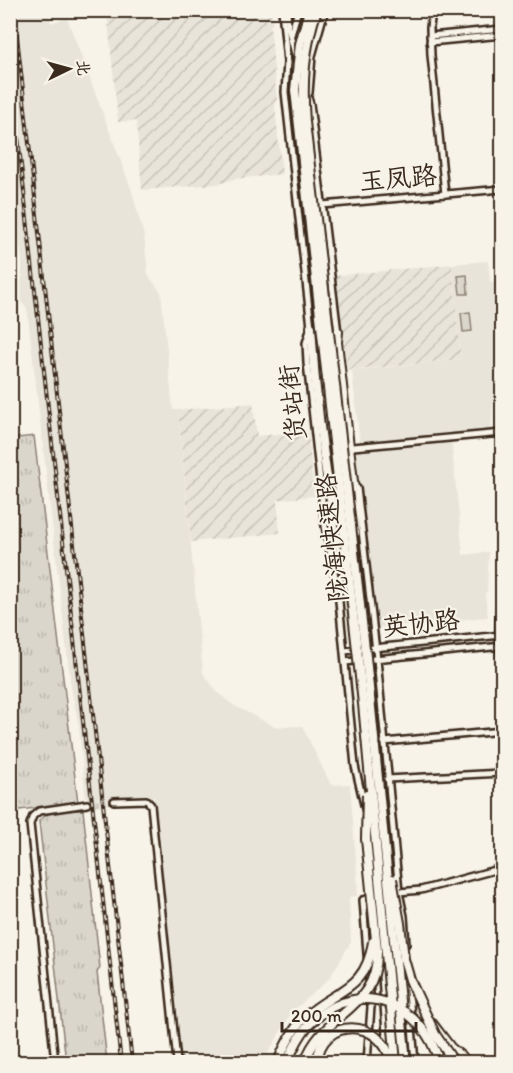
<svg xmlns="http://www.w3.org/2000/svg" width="513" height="1073" viewBox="0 0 513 1073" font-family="Itim,'LXGW WenKai TC',sans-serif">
<defs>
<pattern id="industrial-furrows" width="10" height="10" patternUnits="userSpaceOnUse" patternTransform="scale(1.5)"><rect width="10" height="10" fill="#e9e4d9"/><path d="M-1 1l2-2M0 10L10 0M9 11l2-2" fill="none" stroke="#c9c4ba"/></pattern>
<pattern id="park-tufts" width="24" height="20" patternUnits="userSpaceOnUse" patternTransform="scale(1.5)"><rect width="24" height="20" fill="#dbd6cb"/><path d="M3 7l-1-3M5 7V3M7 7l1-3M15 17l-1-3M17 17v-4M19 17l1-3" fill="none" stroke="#bdb8ae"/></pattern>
</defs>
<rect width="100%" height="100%" fill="#f7f3e8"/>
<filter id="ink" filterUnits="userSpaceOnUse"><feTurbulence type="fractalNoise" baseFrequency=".0167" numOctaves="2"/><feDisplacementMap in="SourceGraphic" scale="12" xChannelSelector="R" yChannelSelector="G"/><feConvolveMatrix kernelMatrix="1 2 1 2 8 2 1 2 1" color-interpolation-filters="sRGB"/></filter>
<g filter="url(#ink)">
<!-- built -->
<g fill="#e9e4d9">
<polygon points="10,11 47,11 51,23 67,18 132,191 144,236 148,275 161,292 173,410 178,410 203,673 218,693 233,705 275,727 302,726 331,785 350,784 358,887 357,896 349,897 351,942 329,979 292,1012 263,1062 179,1062 154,797 86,802 79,727 71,687 27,308 21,302 22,262 10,156"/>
<polygon points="488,261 490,282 497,281 500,316 491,431 360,443 352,371 461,359 452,264"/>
<polygon points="451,438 463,555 489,552 487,592 485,593 488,617 373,628 355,448"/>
</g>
<!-- industrial -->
<g fill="url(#industrial-furrows)">
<polygon points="107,11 271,11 273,24 270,25 277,100 275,106 282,174 234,179 218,184 142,190 136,121 118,122"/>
<polygon points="452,264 461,359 347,371 342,329 339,328 333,276"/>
<polygon points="253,403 257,436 308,431 314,496 277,500 280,533 191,542 178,410"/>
</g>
<!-- park -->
<g fill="url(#park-tufts)" stroke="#8b8074" stroke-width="1.5">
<polygon points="34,436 78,803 11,811 10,439"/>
<path d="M 83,810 L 100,968 L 97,972 L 107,1062 L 66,1062 L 39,821 C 46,809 70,811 83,810 Z"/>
</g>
<!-- pitch -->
<g fill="#dbd6cb" stroke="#8b8074" stroke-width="1.5">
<polygon points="467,275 468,294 460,294 458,276"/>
<polygon points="470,312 472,331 463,332 461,313"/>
</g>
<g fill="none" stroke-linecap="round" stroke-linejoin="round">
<!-- minor-tunnel -->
<polyline stroke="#d1cbc0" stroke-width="5" stroke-dasharray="5 2.5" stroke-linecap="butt" points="87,804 114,801"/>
<defs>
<g id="minor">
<polyline points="282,10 287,62 285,92 311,327 306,343 307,363 325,526 338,591 355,766 365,809"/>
<polyline points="287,10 288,27 296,58"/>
<polyline points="432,10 430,28 431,55 445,194"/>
<polyline points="291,35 298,10"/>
<polyline points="430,36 502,29"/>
<polyline points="430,42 502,35"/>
<polyline points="306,90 310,104 338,333"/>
<polyline points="309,93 312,56 325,10"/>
<polyline points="322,205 502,189"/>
<polyline points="353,447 502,433"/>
<polyline points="357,488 377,659 399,892 404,916 406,944"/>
<polyline points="499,635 502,539"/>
<polyline points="500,647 502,675"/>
<polyline points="344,651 502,635"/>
<polyline points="345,662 502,646"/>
<polyline points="384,742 502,731"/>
<polyline points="387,779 502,773"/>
<polyline points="114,801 146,800 151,805 177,1062"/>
<polyline points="368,827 379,934"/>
<polyline points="399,892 421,890 502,868"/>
<polyline points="398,942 405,1013"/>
<polyline points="380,947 387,1048"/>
<polyline points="408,980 415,1062"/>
<polyline points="55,1062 30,824 33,816 39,811 87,804"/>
<polyline points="367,1062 371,1007 363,900 374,897"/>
</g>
<g id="highway">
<path d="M 311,327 C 316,411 328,497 346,579"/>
<polyline points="338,332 337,342 354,490 355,533"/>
<polyline points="431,1022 450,1047 468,1062"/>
</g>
</defs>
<!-- minor casing -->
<use href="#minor" stroke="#3b2a1e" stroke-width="10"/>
<!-- highway casing -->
<use href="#highway" stroke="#3b2a1e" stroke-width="12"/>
<!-- minor -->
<use href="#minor" stroke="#f7f3e8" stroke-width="5"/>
<!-- highway -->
<use href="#highway" stroke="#f7f3e8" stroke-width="8"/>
<defs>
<g id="rail">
<polyline points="14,10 132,1062"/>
<polyline points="10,66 121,1062"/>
</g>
</defs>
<!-- rail casing -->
<use href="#rail" stroke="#3b2a1e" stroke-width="4"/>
<!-- rail -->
<use href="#rail" stroke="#f7f3e8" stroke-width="1.5" stroke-dasharray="4.5" stroke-linecap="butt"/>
<defs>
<g id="highway-bridge">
<polyline points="309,10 300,44 295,90 363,704 396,1062"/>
<path d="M 317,10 C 304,48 302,83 305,122 L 366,657 L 406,1062"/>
<polyline points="392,879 400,923 404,959 410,980 435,1034 454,1062"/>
<path d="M 278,1062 C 284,1047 292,1030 304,1018 C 335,988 365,993 373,942"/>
<path d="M 287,1062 C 294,1047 301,1031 314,1020 C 361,977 424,1005 439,1062"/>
<path d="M 305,1062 C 321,1012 379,1011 377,950 L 366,839 L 367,795"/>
<path d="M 317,1062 C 321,1016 382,1018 391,1062"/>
</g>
</defs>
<!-- highway-bridge casing -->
<use href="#highway-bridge" stroke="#3b2a1e" stroke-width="12" stroke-linecap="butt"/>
<!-- highway-bridge -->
<use href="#highway-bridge" stroke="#f7f3e8" stroke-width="8"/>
</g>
</g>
<g text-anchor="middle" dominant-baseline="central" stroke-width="4.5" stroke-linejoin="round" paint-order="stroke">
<!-- street labels -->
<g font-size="26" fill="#3b2a1e" stroke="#f7f3e8">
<text transform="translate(398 178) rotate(-5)">玉凤路</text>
<text transform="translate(292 403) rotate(-96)">货站街</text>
<text transform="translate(332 538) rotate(-96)">陇海快速路</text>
<text transform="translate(421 623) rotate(-6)">英协路</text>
</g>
</g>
<!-- margin -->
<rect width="513" height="1073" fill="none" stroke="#f7f3e8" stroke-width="36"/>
<rect x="18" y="18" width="477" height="1037" fill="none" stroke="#3b2a1e" stroke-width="2" filter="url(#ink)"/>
<!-- north arrow -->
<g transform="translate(69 69) rotate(85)" stroke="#f7f3e8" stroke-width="4.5" paint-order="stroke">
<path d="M0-4.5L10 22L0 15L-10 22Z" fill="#3b2a1e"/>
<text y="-9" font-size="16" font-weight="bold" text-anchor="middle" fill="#3b2a1e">北</text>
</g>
<!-- scale -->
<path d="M282 1022v9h134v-9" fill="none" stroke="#3b2a1e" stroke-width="3"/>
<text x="291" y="1022" font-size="18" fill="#3b2a1e" stroke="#f7f3e8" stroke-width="4.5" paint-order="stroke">200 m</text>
</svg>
